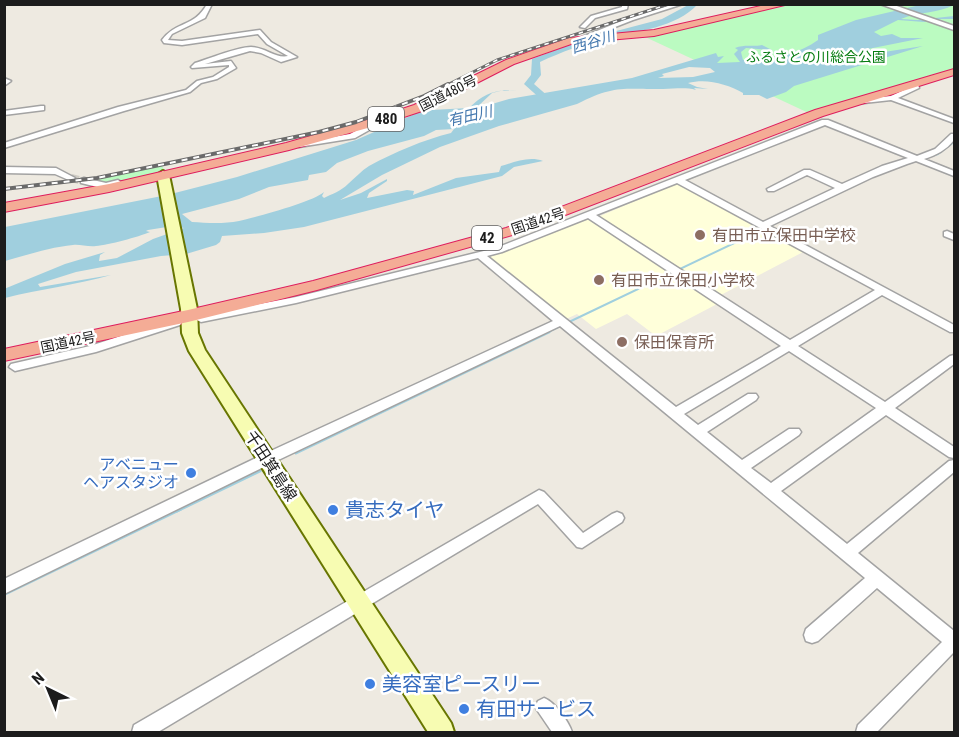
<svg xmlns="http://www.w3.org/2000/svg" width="959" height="737" viewBox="0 0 959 737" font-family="'Roboto Condensed','Noto Sans JP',sans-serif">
<rect width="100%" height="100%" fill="#eeeae1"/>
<!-- education -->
<g fill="#ffffda">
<polygon points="679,182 805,251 719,296 598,217"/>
<polygon points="588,219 591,221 719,303 656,336 627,314 596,329 577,314 564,320 487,258"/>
</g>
<!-- park -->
<g fill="#bbfbc1">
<polygon points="790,5 954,5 954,71 813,115 643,36"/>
<path d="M 162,166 L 165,171 C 147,176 119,188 100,182 L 99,179 Z"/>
</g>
<!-- water -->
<path fill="#a0cfde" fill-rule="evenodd" d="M 920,5 L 954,5 C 937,14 919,11 901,19 L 917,20 L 954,16 L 954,19 L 935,19 L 924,22 L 898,20 L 874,32 L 881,36 L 892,34 L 901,38 L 923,38 L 868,49 L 855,54 L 871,54 L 923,46 L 794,86 L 786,92 L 767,99 L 759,95 L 743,95 L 743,93 C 727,84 707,78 688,83 L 697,87 L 708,89 L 694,88 L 696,90 C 685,87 675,89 663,89 C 622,89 614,85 577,104 L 499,126 L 440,147 L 382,175 L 340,200 L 361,193 L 387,179 L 387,181 L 369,193 L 367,198 L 407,190 L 414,191 L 413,195 L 456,178 L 499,172 L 501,166 C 515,162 529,156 543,161 L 514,167 L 502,176 L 304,227 L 264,233 L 222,236 L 220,242 L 216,245 L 186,254 L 161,256 L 76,272 L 38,284 L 40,287 L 111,275 C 76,285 40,289 5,298 L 4,289 L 65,264 L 105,252 L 100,255 L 99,261 L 117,258 L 153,239 L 184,228 L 173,226 L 148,230 L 146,231 L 150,232 C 138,237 109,245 96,246 C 88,247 79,244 73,245 C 51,247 27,255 5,261 L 5,227 L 167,195 L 237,177 L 356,140 L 417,113 L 431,110 L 469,108 C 483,94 497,88 517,91 L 504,90 L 492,93 L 475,109 L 509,99 L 632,78 L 716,53 L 718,57 L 724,56 L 717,63 L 740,62 L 734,54 L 738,50 L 735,48 C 745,44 752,47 762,45 L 772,50 L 746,48 L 741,52 L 743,60 L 755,59 L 756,61 C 780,57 798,54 818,40 L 818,35 L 856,20 ZM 689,67 L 710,68 L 715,72 L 693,77 L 658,78 L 664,76 L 662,74 ZM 454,129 L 451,133 C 423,140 395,152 369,166 C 361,171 355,178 348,184 C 341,191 332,194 324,198 L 322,196 L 324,192 C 313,202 256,217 239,221 C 224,224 207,223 192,222 L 182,214 L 239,199 L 269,187 L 308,180 L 309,175 L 326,172 L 337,163 L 368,151 L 424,136 L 436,130 Z"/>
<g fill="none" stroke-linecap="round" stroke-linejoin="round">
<!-- stream-far2 -->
<g stroke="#a0cfde" stroke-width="2">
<polyline points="906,164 938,154 954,142"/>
<polyline points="546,333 864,181"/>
</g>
<!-- stream-far1 -->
<g stroke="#a0cfde" stroke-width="3">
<polyline points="296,453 549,332"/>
<polyline points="177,511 260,471"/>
</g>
<!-- stream -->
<polyline stroke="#a0cfde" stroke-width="4" points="4,594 180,509"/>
<!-- river -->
<path fill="#a0cfde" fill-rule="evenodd" d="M 690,4 L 698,4 C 676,28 637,31 606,38 C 584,44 561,52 540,62 L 541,75 L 534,84 L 549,97 L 549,101 L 543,101 L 524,84 L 531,75 L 532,59 L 582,40 L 662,19 Z"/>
<!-- minor-tunnel -->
<polyline stroke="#cecbc3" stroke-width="8" stroke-dasharray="8 4" stroke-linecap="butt" points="71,178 84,181"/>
<defs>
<g id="minor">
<path d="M 207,4 L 212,4 L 205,18 L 172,34 L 168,40 L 182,41 L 260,30 L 271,42 L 297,57 L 281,62 L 261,53 L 250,51 L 205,64 L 231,61 L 236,68 L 217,79 L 201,83 L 190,92 L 124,111 L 4,148 L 4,143 L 118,107 L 186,90 L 197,81 L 213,77 L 229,67 L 229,65 L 192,68 L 191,67 L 195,63 C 209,59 237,47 251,47 C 265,47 276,59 288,56 L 267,44 L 258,34 L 182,45 L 164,43 L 162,40 C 176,21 195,27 207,4 Z"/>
<polygon points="622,4 628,4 627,9 595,18 585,28 580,27 591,16 622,7"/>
<polygon points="673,4 683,4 633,20 587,38 582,37 629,18"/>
<polygon points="4,78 11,81 4,86"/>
<polygon points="915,82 918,84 919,88 898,98 954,119 954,123 891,100 855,104 851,102 855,100 891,96 913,86 912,84"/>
<polygon points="41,106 44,106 44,110 4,115 4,111"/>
<polygon points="382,117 389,119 355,138 299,147 295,145 299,143 350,134"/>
<path d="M 822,120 L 828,120 L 917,156 L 935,149 L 951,134 L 954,134 L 954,140 C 946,150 937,155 924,159 L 954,171 L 954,176 L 916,161 L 907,164 L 873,177 L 770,226 L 954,325 L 954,332 L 950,332 L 882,295 L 798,346 L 885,402 L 950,356 L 954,355 L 954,364 L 895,408 L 954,447 L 954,458 L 949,457 L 886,415 L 781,491 L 847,544 L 949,461 L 954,460 L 954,472 L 858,553 L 954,631 L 954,652 L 877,732 L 856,732 L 858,725 L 942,642 L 877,588 L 818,641 L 812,643 L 806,641 L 804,635 L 806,629 L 865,578 L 560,326 L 272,463 L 4,594 L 4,579 L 262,455 L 553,321 L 478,258 L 296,303 L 201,322 L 197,320 L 195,318 L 197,316 L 296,297 L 496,248 ZM 825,125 L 908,158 L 882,166 L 842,184 L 810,170 L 804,170 L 767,189 L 768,191 L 774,191 L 807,175 L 835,188 L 763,222 L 685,180 ZM 677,183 L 875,290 L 790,340 L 596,215 ZM 588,218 L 781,346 L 676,407 L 487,256 L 502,252 ZM 789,351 L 876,408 L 771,483 L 751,468 L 799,435 L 801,432 L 799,429 L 789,429 L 742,460 L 707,432 L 756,400 L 758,397 L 756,394 L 748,394 L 698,425 L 684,414 Z"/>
<polygon points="4,167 56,168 75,178 71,181 55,174 4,173"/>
<polygon points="84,178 106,183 118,180 122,183 106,189 81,183 81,179"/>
<polygon points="947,231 954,234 954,240 944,236 944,232"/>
<polygon points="176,318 182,322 180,325 96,352 15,371 9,367 11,364 90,346"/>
<polygon points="539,490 544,492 583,533 612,514 617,512 622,514 624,518 622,522 582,548 577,547 538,504 158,732 132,732 134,725"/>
<path d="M 544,698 C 556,703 568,721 572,732 L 552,732 L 535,707 L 538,701 Z"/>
</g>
<polygon id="tertiary" points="880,4 891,4 954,26 954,30"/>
<polygon id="secondary" points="163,171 169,175 197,309 198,333 205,350 451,723 454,732 428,732 189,351 182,333 181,309 157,175"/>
<g id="trunk">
<polygon points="770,4 789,4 654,36 574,43 514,64 422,111 389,122 289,150 109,192 4,212 4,203 109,184 286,143 381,116 414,105 506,60 569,38 654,30"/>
<polygon points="954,69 954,75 823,116 516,234 317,290 188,322 4,361 4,349 188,310 313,281 506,228 815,110"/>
</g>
</defs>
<!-- minor casing -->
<use href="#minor" stroke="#a3a3a3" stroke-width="3"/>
<!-- tertiary casing -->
<use href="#tertiary" stroke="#a3a3a3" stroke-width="3"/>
<!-- secondary casing -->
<use href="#secondary" stroke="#687601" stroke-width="4"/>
<!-- trunk casing -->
<use href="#trunk" stroke="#de1d5d" stroke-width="2"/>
<!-- minor -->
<use href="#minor" fill="#fff" fill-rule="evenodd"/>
<!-- tertiary -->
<use href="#tertiary" fill="#fff" fill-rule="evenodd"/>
<!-- secondary -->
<use href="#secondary" fill="#f7fcb2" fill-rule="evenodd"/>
<!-- trunk -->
<use href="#trunk" fill="#f4ac96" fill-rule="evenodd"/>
<defs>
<polyline id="rail-far1" points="445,86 497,60 669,4"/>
<polyline id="rail" points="4,189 97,178 319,132 356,122 424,96 448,84"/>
</defs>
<!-- rail-far1 casing -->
<use href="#rail-far1" stroke="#6a6a6a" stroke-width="3"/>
<!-- rail casing -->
<use href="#rail" stroke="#6a6a6a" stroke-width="4"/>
<!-- rail-far1 -->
<use href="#rail-far1" stroke="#fff" stroke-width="1.5" stroke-dasharray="4.5" stroke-linecap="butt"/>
<!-- rail -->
<use href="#rail" stroke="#fff" stroke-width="2" stroke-dasharray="6" stroke-linecap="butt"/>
</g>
<!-- markers -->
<g fill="#8d6e63" stroke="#fff" stroke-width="2">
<circle cx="700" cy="235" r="6"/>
<circle cx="599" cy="280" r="6"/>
<circle cx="622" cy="342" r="6"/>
</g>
<g fill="#3f7fe0" stroke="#fff" stroke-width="2">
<circle cx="191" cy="473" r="6"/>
<circle cx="333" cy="510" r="6"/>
<circle cx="370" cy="684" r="6"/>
<circle cx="464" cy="709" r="6"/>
</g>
<g text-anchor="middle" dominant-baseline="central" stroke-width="5" stroke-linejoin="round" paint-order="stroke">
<!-- far-park labels -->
<g font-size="14" fill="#077d12" stroke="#fff">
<text x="816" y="57">ふるさとの川総合公園</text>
</g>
<!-- far-street labels -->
<g font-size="14" fill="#1c1c1c" stroke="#fff">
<text transform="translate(448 93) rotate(-27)">国道480号</text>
<text transform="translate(538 221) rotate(-19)">国道42号</text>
<text transform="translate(68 342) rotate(-12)">国道42号</text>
</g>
<!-- far-water labels -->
<g font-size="15" font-style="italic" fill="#4679af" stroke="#fff">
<text transform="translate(593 42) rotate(-17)">西谷川</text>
<text transform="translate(470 116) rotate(-13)">有田川</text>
</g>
<!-- shield labels -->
<g fill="#fff" stroke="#606060" stroke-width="1.5">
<rect x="368" y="107" width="36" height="24" rx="4.5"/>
<rect x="472" y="226" width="30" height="24" rx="4.5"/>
</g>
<g font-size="15" font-weight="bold" fill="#1c1c1c">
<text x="386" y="119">480</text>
<text x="487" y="238">42</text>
</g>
<!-- education labels -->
<g font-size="16" fill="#785e54" stroke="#fff" text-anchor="start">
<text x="712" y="235">有田市立保田中学校</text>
<text x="611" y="280">有田市立保田小学校</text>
<text x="634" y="342">保田保育所</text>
</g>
<!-- shop labels -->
<g font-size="16" fill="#366cbe" stroke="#fff" text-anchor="end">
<text x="179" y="464">アベニュー<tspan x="179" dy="18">ヘアスタジオ</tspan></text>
</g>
<!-- street labels -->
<g font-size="16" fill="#1c1c1c" stroke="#fff">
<text transform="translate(271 466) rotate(57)">千田箕島線</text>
</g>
<!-- near-shop labels -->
<g font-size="20" fill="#366cbe" stroke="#fff" text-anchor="start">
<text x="345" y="510">貴志タイヤ</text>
<text x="382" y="684">美容室ピースリー</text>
<text x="476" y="709">有田サービス</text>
</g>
</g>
<!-- border -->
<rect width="959" height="737" fill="none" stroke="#1c1c1c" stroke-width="12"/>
<!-- north arrow -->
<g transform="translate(48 689) rotate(317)" stroke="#ffffff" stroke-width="4.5" paint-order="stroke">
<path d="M0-4.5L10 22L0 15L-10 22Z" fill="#1c1c1c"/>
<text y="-9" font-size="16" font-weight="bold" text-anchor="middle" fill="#1c1c1c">N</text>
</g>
</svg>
